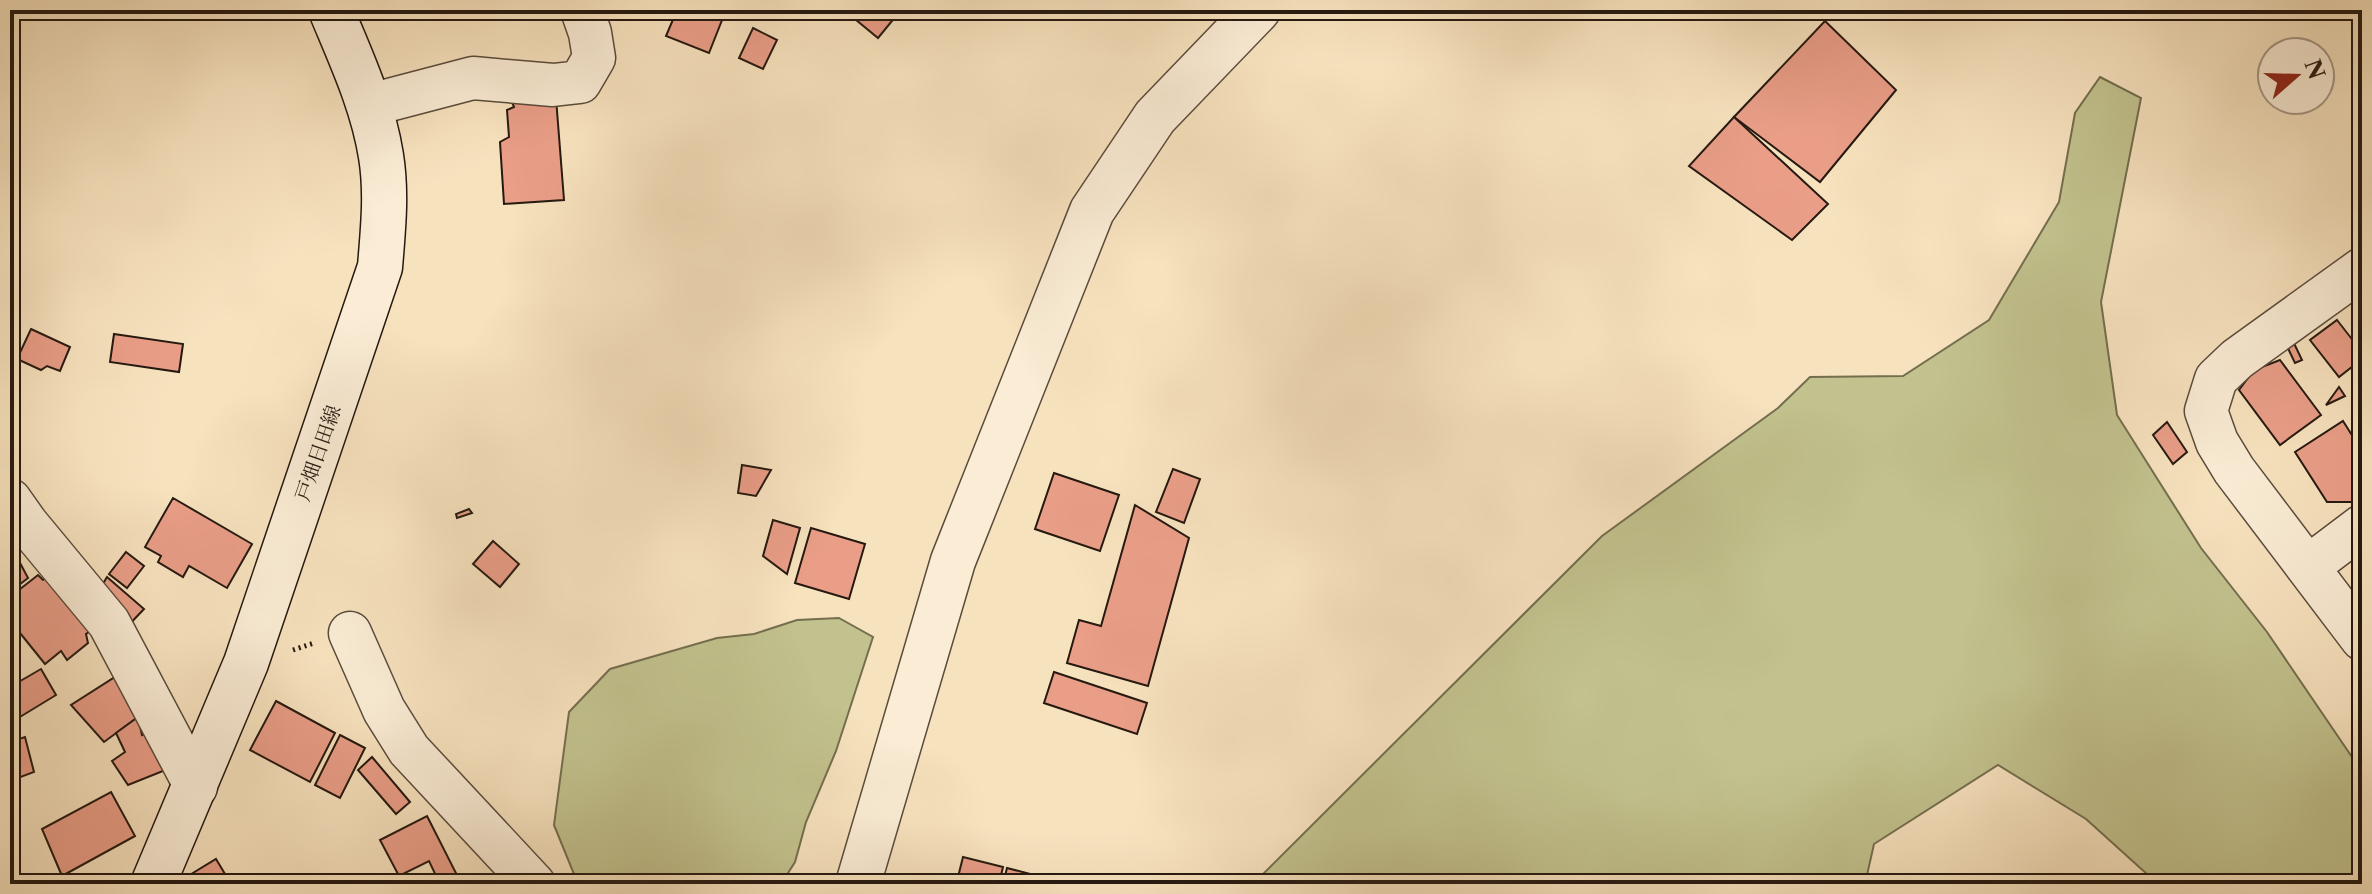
<svg xmlns="http://www.w3.org/2000/svg" width="2372" height="894" viewBox="0 0 2372 894" font-family="'Libre Caslon Text','Noto Serif JP',serif">
<rect width="100%" height="100%" fill="#f7e2be"/>
<filter id="stains"><feTurbulence type="fractalNoise" baseFrequency=".0025" numOctaves="4"/><feColorMatrix values="0 0 0 0 .2 0 0 0 0 .09 0 0 0 0 .02 0 0 0 .5 -.17"/></filter>
<radialGradient id="worn" r=".72"><stop offset=".6" stop-color="#630" stop-opacity="0"/><stop offset="1" stop-color="#630" stop-opacity=".3"/></radialGradient>
<!-- green -->
<g fill="#c2c28e" stroke="#746e4f" stroke-width="2">
<polygon points="2100,77 2141,98 2101,302 2117,415 2201,548 2267,632 2354,760 2362,777 2362,884 2158,884 2086,819 1998,765 1874,844 1865,884 1253,884 1602,536 1778,408 1810,377 1903,376 1989,320 2059,202 2075,113"/>
<polygon points="839,618 873,637 836,751 806,822 795,862 781,884 578,884 554,825 569,712 610,669 717,638 754,634 797,620"/>
</g>
<!-- building -->
<g fill="#ea9e88" stroke="#251910" stroke-width="2">
<polygon points="634,10 653,10 642,19"/>
<polygon points="677,10 726,10 709,53 666,36"/>
<polygon points="844,10 901,10 878,38"/>
<polygon points="1825,21 1896,90 1820,182 1734,117"/>
<polygon points="753,28 777,40 763,69 739,58"/>
<polygon points="556,98 564,200 504,204 500,142 509,137 507,110 514,107 512,102"/>
<polygon points="1734,117 1828,204 1792,240 1689,166"/>
<polygon points="2337,320 2362,352 2362,359 2339,377 2310,340"/>
<polygon points="31,329 70,347 60,371 47,366 41,370 17,359"/>
<polygon points="114,334 183,344 179,372 110,362"/>
<polygon points="2291,337 2302,360 2295,363 2284,340"/>
<polygon points="2280,360 2321,415 2280,445 2239,390 2254,370"/>
<polygon points="2339,387 2345,396 2326,405"/>
<polygon points="2343,421 2362,451 2362,496 2352,502 2327,502 2295,452"/>
<polygon points="2167,422 2187,452 2173,464 2153,435"/>
<polygon points="742,465 771,470 756,496 738,493"/>
<polygon points="1173,469 1200,479 1184,523 1156,512"/>
<polygon points="1054,473 1119,495 1100,551 1035,529"/>
<polygon points="173,498 252,544 227,588 189,566 183,577 158,562 161,556 145,547"/>
<polygon points="1135,505 1189,538 1148,686 1067,663 1079,620 1101,626"/>
<polygon points="469,509 472,513 457,518 456,514"/>
<polygon points="773,520 800,528 787,574 763,556"/>
<polygon points="811,528 865,544 849,599 795,583"/>
<polygon points="493,541 519,564 500,587 473,564"/>
<polygon points="126,552 144,566 127,588 109,574"/>
<polygon points="19,561 28,578 10,592 10,564"/>
<polygon points="57,569 92,630 86,634 88,643 67,660 61,651 45,664 20,633 12,635 10,633 10,597 38,575 43,580"/>
<polygon points="107,577 144,609 125,629 101,587"/>
<polygon points="41,669 56,695 15,720 10,712 10,687"/>
<polygon points="1054,672 1147,703 1137,734 1044,703"/>
<polygon points="115,677 138,717 104,742 71,705"/>
<polygon points="276,701 335,733 310,782 250,750"/>
<polygon points="138,717 142,735 153,730 173,767 128,785 112,761 125,752 116,733"/>
<polygon points="340,735 365,748 340,798 315,785"/>
<polygon points="25,737 34,772 18,778 10,742"/>
<polygon points="372,757 410,802 396,814 358,770"/>
<polygon points="111,792 135,836 62,876 42,829"/>
<polygon points="427,816 461,883 460,884 440,884 429,861 399,876 380,840"/>
<polygon points="963,857 1003,867 999,884 939,884 941,877 957,881"/>
<polygon points="216,859 231,884 193,884 188,876"/>
<polygon points="1007,868 1034,875 1032,884 1003,884"/>
<polygon points="62,876 76,877 78,884 64,884"/>
<polygon points="353,877 357,884 340,884"/>
</g>
<g fill="none" stroke-linecap="round" stroke-linejoin="round">
<defs>
<g id="minor">
<polyline points="370,105 473,78 553,85 580,82 594,58 590,33 582,10"/>
<polyline points="2362,269 2237,359 2216,379 2206,411 2217,442 2234,470 2362,639"/>
<polyline points="10,500 27,524 109,623 196,787"/>
<polyline points="2309,566 2362,526"/>
<polyline points="350,633 384,710 409,750 534,884"/>
</g>
<polyline id="tertiary" points="858,884 953,561 1092,211 1155,117 1258,10"/>
<path id="secondary" d="M 153,884 L 246,663 L 380,267 C 383,230 387,193 381,156 C 373,105 351,58 331,10"/>
</defs>
<!-- minor casing -->
<use href="#minor" stroke="#5a4b3c" stroke-width="45"/>
<!-- tertiary casing -->
<use href="#tertiary" stroke="#5a4b3c" stroke-width="47"/>
<!-- secondary casing -->
<use href="#secondary" stroke="#251910" stroke-width="47"/>
<!-- path -->
<polyline stroke="#251910" stroke-width="5" stroke-dasharray="2 4" stroke-linecap="butt" points="293,650 314,643"/>
<!-- minor -->
<use href="#minor" stroke="#faecd5" stroke-width="42"/>
<!-- tertiary -->
<use href="#tertiary" stroke="#faecd5" stroke-width="44"/>
<!-- secondary -->
<use href="#secondary" stroke="#faecd5" stroke-width="44"/>
</g>
<g text-anchor="middle" dominant-baseline="central" stroke-width="8" stroke-linejoin="round" paint-order="stroke">
<!-- street labels -->
<g font-size="20" fill="#251910" stroke="#faecd5">
<text transform="translate(318 453) rotate(-71)">戸畑日田線</text>
</g>
</g>
<!-- margin -->
<rect width="2372" height="894" fill="none" stroke="#f7e2be" stroke-width="40"/>
<rect x="12" y="12" width="2348" height="870" fill="none" stroke="#251910" stroke-width="4"/>
<rect x="20" y="20" width="2332" height="854" fill="none" stroke="#251910" stroke-width="2"/>
<!-- north arrow -->
<g transform="translate(2296 76) rotate(70)"><circle r="38" fill="#faecd5" stroke="#a59886" stroke-width="2"/>
<path d="M0-6L14 30L0 20L-14 30Z" fill="#8f2418"/>
<text y="-12" font-size="22" font-weight="bold" text-anchor="middle" fill="#251910">N</text>
</g>
<rect width="100%" height="100%" filter="url(#stains)"/>
<rect width="100%" height="100%" fill="url(#worn)"/>
</svg>
